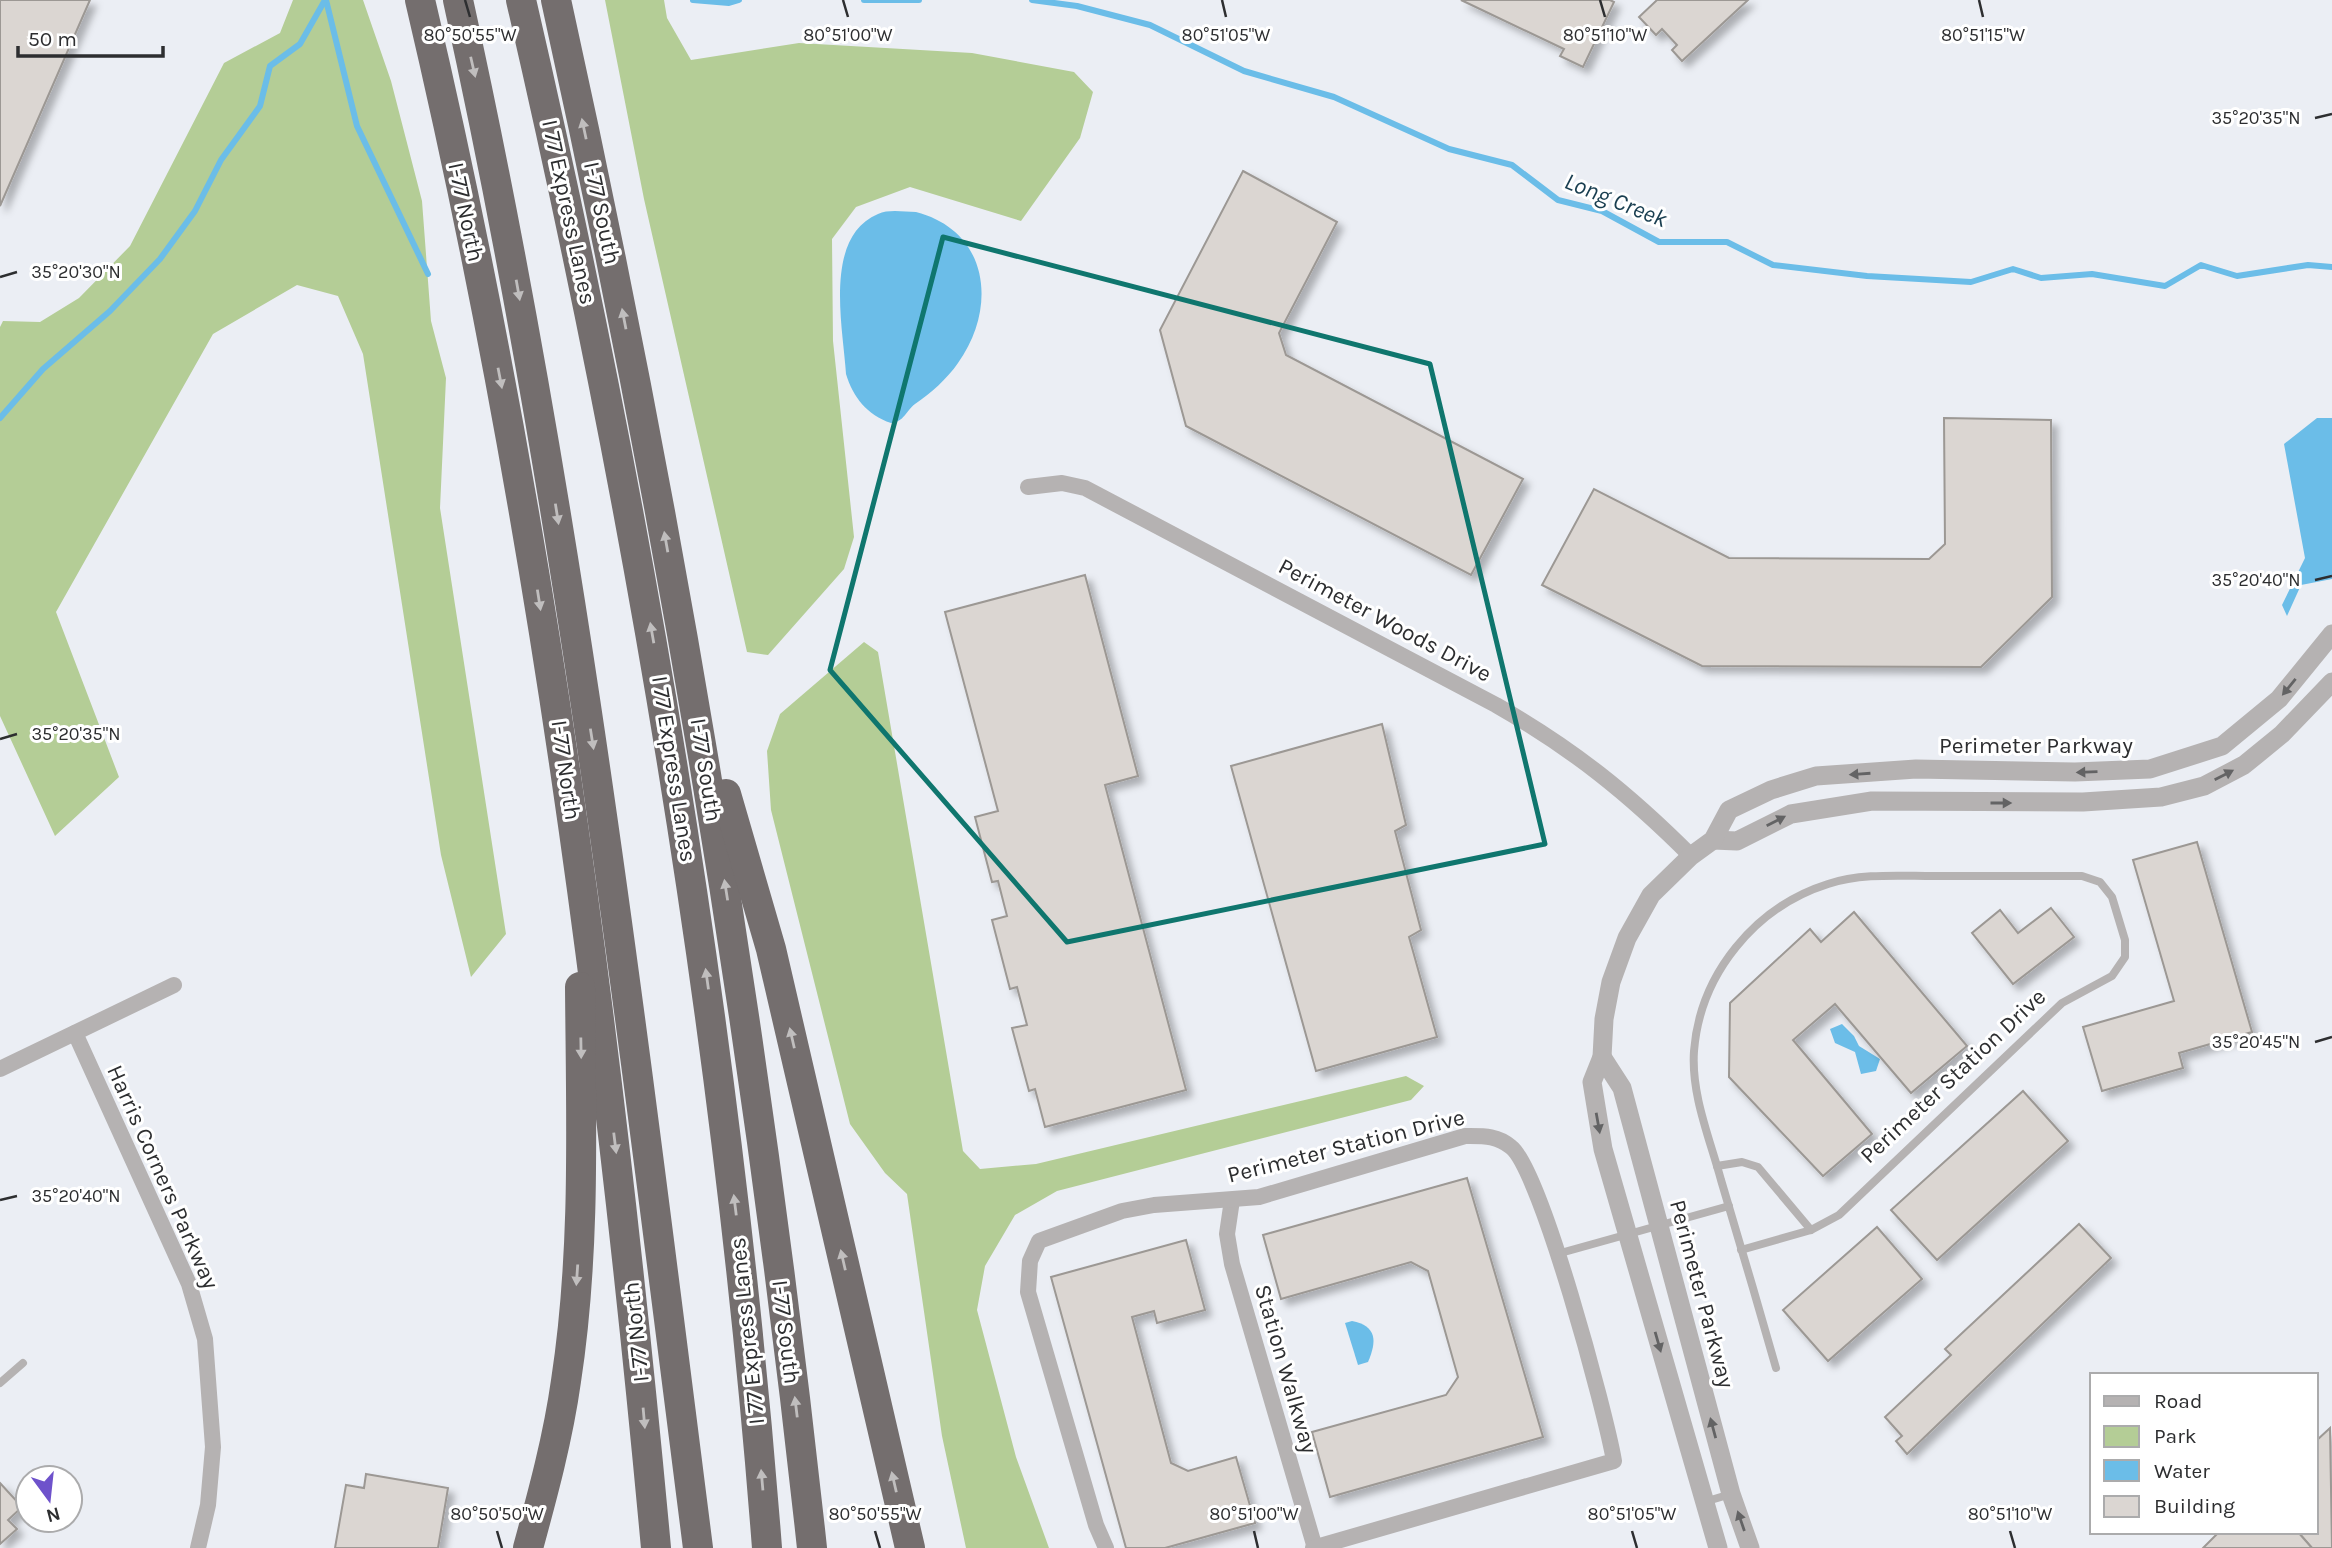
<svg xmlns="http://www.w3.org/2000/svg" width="2332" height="1548" viewBox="0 0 2332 1548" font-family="Karla,sans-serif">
<defs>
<filter id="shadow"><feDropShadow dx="6" dy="6" stdDeviation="3.5" flood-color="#0004"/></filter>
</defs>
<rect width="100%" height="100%" fill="#ebeef4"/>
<!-- green -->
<g fill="#b4cd96">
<polygon points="293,0 363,0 391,81 422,201 431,321 446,378 440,508 506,934 471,977 441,855 363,354 338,296 297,285 213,334 56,612 119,777 55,836 0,716 0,327 3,321 40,322 79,298 130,246 224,63 280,33"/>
<polygon points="605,0 664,0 667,18 691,60 799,43 972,53 1074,72 1093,92 1080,138 1021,221 910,187 856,207 832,239 833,341 854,537 844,569 768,655 747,652 644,199"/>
<polygon points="864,642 878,652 963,1151 980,1169 1036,1164 1406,1076 1424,1086 1411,1100 1057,1191 1015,1215 985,1266 977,1310 1016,1457 1049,1548 966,1548 942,1436 907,1194 885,1173 850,1124 771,810 767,751 780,714"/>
</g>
<!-- water -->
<g fill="#6bbde8">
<path d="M 916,212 C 989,231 998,307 958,363 C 947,379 931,393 915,404 C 906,411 904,422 891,423 C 867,415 853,397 846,374 C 843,327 823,237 878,214 C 889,209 904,212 916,212 Z"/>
<polygon points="2317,418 2332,418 2332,579 2301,585 2287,616 2282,605 2305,558 2284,444"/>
<polygon points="1842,1024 1854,1036 1859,1046 1880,1059 1876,1071 1861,1074 1855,1052 1835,1043 1830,1029"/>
<path d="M 1352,1321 C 1377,1326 1377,1341 1368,1362 L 1358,1365 L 1345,1323 Z"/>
</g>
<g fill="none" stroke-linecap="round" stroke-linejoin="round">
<!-- stream -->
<g stroke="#6bbde8" stroke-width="6">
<polyline points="326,0 357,126 428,274"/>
<polyline points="693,0 729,3 739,0"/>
<polyline points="864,0 919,0"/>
<polyline points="1032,0 1077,6 1150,25 1244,71 1334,97 1449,149 1512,165 1558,200 1602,211 1659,242 1727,242 1773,265 1867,276 1971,282 2013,269 2041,278 2092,274 2165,286 2201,265 2237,276 2308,265 2332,267"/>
<polyline points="0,418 43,369 110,311 160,259 195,211 221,160 260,106 270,66 300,44 325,0"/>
</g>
</g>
<!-- building -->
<g fill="#dbd6d2" stroke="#9c9894" stroke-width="2" filter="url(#shadow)">
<polygon points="0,0 90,0 0,206"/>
<polygon points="1461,0 1610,0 1614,2 1583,67 1560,56 1564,49"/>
<polygon points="1657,0 1748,0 1682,61 1672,50 1677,45 1662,29 1656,35 1639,17"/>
<polygon points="1243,171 1337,222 1279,333 1286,355 1523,479 1471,575 1186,426 1160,330"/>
<polygon points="1944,418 2051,420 2052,597 1981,667 1702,666 1542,585 1594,489 1729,558 1929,559 1945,544"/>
<polygon points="1085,575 1138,776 1105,785 1186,1090 1045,1127 1035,1089 1029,1091 1012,1028 1027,1025 1017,987 1010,989 992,920 1007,916 998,881 992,882 975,817 998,811 945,612"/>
<polygon points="1382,724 1406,825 1395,831 1421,930 1409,937 1437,1037 1316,1071 1231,766"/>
<polygon points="2197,842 2252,1032 2179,1053 2183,1068 2102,1091 2083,1027 2174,1001 2133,860"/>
<polygon points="2051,908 2074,937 2013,984 1972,933 2000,910 2018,933"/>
<polygon points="1854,912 1967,1046 1911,1093 1835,1004 1793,1040 1872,1134 1823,1176 1729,1077 1730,1003 1810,929 1821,942"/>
<polygon points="2023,1091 2068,1141 1937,1260 1891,1210"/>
<polygon points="1467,1178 1543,1437 1330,1497 1312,1432 1446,1395 1458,1377 1428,1271 1411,1262 1281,1299 1263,1235"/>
<polygon points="2079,1224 2111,1258 1907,1454 1896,1441 1902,1436 1885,1417 1951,1355 1945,1349"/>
<polygon points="1877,1227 1922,1279 1828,1361 1783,1310"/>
<polygon points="1186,1240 1205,1310 1157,1323 1154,1311 1132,1317 1171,1463 1188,1471 1236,1457 1255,1523 1165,1548 1126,1548 1051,1277"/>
<polygon points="2330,1428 2332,1548 2312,1548 2298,1532 2316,1532 2316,1441"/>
<polygon points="366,1474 448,1488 438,1548 335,1548 346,1485 364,1488"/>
<polygon points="0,1483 22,1507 8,1520 17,1529 0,1544"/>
<polygon points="2219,1532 2298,1532 2312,1548 2203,1548"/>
</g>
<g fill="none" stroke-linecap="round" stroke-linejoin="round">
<!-- service -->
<g stroke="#b5b2b2" stroke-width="8">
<polyline points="1717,1166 1742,1162 1758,1167 1811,1230"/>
<path d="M 1741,1250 L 1811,1230 L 1839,1215 L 2062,1003 L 2112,976 L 2125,957 L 2125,940 L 2112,897 L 2100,882 L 2082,876 C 2032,876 1983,876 1933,876 C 1899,876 1861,873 1828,884 C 1755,907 1700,974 1694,1051 C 1691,1095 1710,1139 1721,1180 C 1740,1243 1758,1305 1776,1368"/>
<polyline points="1557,1254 1729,1206"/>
<polyline points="0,1383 23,1363"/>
<polyline points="1704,1502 1731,1494"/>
</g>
<!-- minor -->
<g stroke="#b5b2b2" stroke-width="16">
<path d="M 1028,487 L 1062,483 L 1085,488 L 1496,705 C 1573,749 1628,793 1691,856"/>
<polyline points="75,1033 189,1284 205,1339 213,1447 208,1505 198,1548"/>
<polyline points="0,1069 174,985"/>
<polyline points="1232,1200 1227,1234 1232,1264 1315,1548"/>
<path d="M 1106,1548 L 1096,1525 L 1028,1292 L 1030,1261 L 1039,1241 L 1122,1211 L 1154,1205 L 1259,1197 L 1465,1136 C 1483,1136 1497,1135 1511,1147 C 1541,1170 1606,1414 1614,1461 L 1313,1548"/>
</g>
<!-- tertiary -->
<g stroke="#b5b2b2" stroke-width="19">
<polyline points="1713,840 1737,841 1791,814 1872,801 2083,802 2161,797 2204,786 2244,765 2282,734 2332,682"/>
<polyline points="1602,1057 1622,1088 1731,1494 1750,1548"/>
<polyline points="1718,1548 1603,1149 1592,1082 1602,1057 1604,1019 1611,982 1627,938 1651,895 1691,856 1713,840 1729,810 1771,790 1816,776 1916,769 2075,772 2150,769 2222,746 2279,699 2332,634"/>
</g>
<!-- motorway -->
<g stroke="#746e6e" stroke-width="30">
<path d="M 420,0 C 540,509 608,1027 656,1548"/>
<path d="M 458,0 C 571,511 632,1030 698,1548"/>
<path d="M 521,0 C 639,510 727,1025 767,1548"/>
<path d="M 556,0 C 669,511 756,1027 812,1548"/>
<polyline points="726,794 771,949 910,1548"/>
<path d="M 528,1548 C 543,1493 558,1438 566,1381 C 586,1251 581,1118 580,987"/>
</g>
</g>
<!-- one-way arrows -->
<defs><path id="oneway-solid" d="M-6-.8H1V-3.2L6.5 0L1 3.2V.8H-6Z" transform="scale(1.75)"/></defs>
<g fill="#c0bebe">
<use href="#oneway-solid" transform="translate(473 67) rotate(77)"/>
<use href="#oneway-solid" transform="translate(584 129) rotate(-102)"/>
<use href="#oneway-solid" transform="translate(518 290) rotate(80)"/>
<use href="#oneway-solid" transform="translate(624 319) rotate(-101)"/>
<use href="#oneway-solid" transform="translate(500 378) rotate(79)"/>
<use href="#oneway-solid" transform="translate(557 514) rotate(81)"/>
<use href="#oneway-solid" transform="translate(666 542) rotate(-100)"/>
<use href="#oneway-solid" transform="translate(539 600) rotate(81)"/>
<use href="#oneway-solid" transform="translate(652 633) rotate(-100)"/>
<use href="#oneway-solid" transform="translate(592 739) rotate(81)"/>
<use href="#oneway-solid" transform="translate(726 890) rotate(-99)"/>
<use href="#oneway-solid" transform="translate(707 979) rotate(-98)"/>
<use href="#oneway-solid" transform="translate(792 1038) rotate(-103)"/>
<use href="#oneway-solid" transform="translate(581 1048) rotate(89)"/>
<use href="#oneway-solid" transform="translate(615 1143) rotate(83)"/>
<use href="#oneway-solid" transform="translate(735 1205) rotate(-97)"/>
<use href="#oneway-solid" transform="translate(843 1260) rotate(-103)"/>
<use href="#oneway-solid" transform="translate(577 1275) rotate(94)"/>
<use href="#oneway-solid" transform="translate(796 1407) rotate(-97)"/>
<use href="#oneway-solid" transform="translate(644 1418) rotate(85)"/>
<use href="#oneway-solid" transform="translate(762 1480) rotate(-95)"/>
<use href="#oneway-solid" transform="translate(894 1482) rotate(-103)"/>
</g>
<g fill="#636364">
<use href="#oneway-solid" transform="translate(2289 687) rotate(129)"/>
<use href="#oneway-solid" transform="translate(2087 772) rotate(178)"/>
<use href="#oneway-solid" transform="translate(1860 774) rotate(176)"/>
<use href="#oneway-solid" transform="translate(2224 775) rotate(-27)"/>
<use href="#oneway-solid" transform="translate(2001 803)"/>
<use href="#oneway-solid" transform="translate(1776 821) rotate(-27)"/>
<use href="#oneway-solid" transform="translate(1598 1123) rotate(80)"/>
<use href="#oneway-solid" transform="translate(1658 1342) rotate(74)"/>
<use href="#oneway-solid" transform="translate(1713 1428) rotate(-105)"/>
<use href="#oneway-solid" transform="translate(1741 1521) rotate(-109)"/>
</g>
<!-- marked area -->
<path fill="none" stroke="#0f766e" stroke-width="5" stroke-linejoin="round" d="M 943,237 L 1430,364 L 1545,844 L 1067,942 L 830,670 Z"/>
<!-- ticks -->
<path fill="none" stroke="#2d2e30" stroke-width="2.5" d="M 465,0 L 470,17M 843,0 L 848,17M 1222,0 L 1226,17M 1600,0 L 1605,17M 1979,0 L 1983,17M 2315,118 L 2332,114M 0,277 L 17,272M 2315,580 L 2332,576M 0,739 L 17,734M 2315,1042 L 2332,1037M 0,1200 L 17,1196M 497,1531 L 502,1548M 875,1531 L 880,1548M 1254,1531 L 1258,1548M 1632,1531 L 1637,1548M 2010,1531 L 2015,1548"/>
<g text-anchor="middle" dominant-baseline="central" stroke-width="6" stroke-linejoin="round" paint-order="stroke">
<!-- street labels -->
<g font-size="23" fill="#2d2e30" stroke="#fff">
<text transform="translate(466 212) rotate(78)">I-77 North</text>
<text transform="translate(569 212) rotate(78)">I 77 Express Lanes</text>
<text transform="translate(602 213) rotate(78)">I-77 South</text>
<text transform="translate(1385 620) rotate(28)">Perimeter Woods Drive</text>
<text x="2036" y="745">Perimeter Parkway</text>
<text transform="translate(674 769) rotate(81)">I 77 Express Lanes</text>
<text transform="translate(566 770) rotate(82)">I-77 North</text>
<text transform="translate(706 770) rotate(81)">I-77 South</text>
<text transform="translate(1953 1076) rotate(-43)">Perimeter Station Drive</text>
<text transform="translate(1346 1146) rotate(-14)">Perimeter Station Drive</text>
<text transform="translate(163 1177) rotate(66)">Harris Corners Parkway</text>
<text transform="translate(1702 1294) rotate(75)">Perimeter Parkway</text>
<text transform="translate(747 1331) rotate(-96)">I 77 Express Lanes</text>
<text transform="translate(636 1332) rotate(-96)">I-77 North</text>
<text transform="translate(786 1332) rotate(83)">I-77 South</text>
<text transform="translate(1286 1369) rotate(74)">Station Walkway</text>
</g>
<!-- water labels -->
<g font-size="24" font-style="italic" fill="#193e50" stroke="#fff">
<text transform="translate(1616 200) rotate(22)">Long Creek</text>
</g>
</g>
<g font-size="18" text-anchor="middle" fill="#2d2e30" stroke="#fff" stroke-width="6" stroke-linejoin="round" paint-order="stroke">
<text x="470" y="41">80°50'55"W</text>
<text x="848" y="41">80°51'00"W</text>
<text x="1226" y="41">80°51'05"W</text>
<text x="1605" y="41">80°51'10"W</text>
<text x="1983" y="41">80°51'15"W</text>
<text x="2256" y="124">35°20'35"N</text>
<text x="76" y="278">35°20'30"N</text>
<text x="2256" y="586">35°20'40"N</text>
<text x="76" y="740">35°20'35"N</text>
<text x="2256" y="1048">35°20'45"N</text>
<text x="76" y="1202">35°20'40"N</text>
<text x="497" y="1520">80°50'50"W</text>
<text x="875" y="1520">80°50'55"W</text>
<text x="1254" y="1520">80°51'00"W</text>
<text x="1632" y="1520">80°51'05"W</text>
<text x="2010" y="1520">80°51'10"W</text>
</g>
<!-- legend -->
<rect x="2090" y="1373" width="228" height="161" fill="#ffffff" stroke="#ababac" stroke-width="2"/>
<rect x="2104" y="1396" width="35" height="10" fill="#b5b2b2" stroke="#ababac" stroke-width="2"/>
<text x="2154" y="1408" font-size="21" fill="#2d2e30">Road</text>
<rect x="2104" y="1426" width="35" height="21" fill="#b4cd96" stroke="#ababac" stroke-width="2"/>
<text x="2154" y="1443" font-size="21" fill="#2d2e30">Park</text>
<rect x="2104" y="1460" width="35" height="21" fill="#6bbde8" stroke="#ababac" stroke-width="2"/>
<text x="2154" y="1478" font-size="21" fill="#2d2e30">Water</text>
<rect x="2104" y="1496" width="35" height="21" fill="#dbd6d2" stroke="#ababac" stroke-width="2"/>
<text x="2154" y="1513" font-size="21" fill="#2d2e30">Building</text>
<!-- north arrow -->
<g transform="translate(49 1499) rotate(165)"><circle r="33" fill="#ffffff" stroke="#ababac" stroke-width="2"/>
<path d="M0-5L12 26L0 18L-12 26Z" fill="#6e52cb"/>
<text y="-10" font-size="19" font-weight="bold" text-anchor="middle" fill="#2d2e30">N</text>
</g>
<!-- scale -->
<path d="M18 46v10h145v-10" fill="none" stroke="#2d2e30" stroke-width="3.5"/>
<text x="28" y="46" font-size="21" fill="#2d2e30" stroke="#ffffff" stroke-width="5" paint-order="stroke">50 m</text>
</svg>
